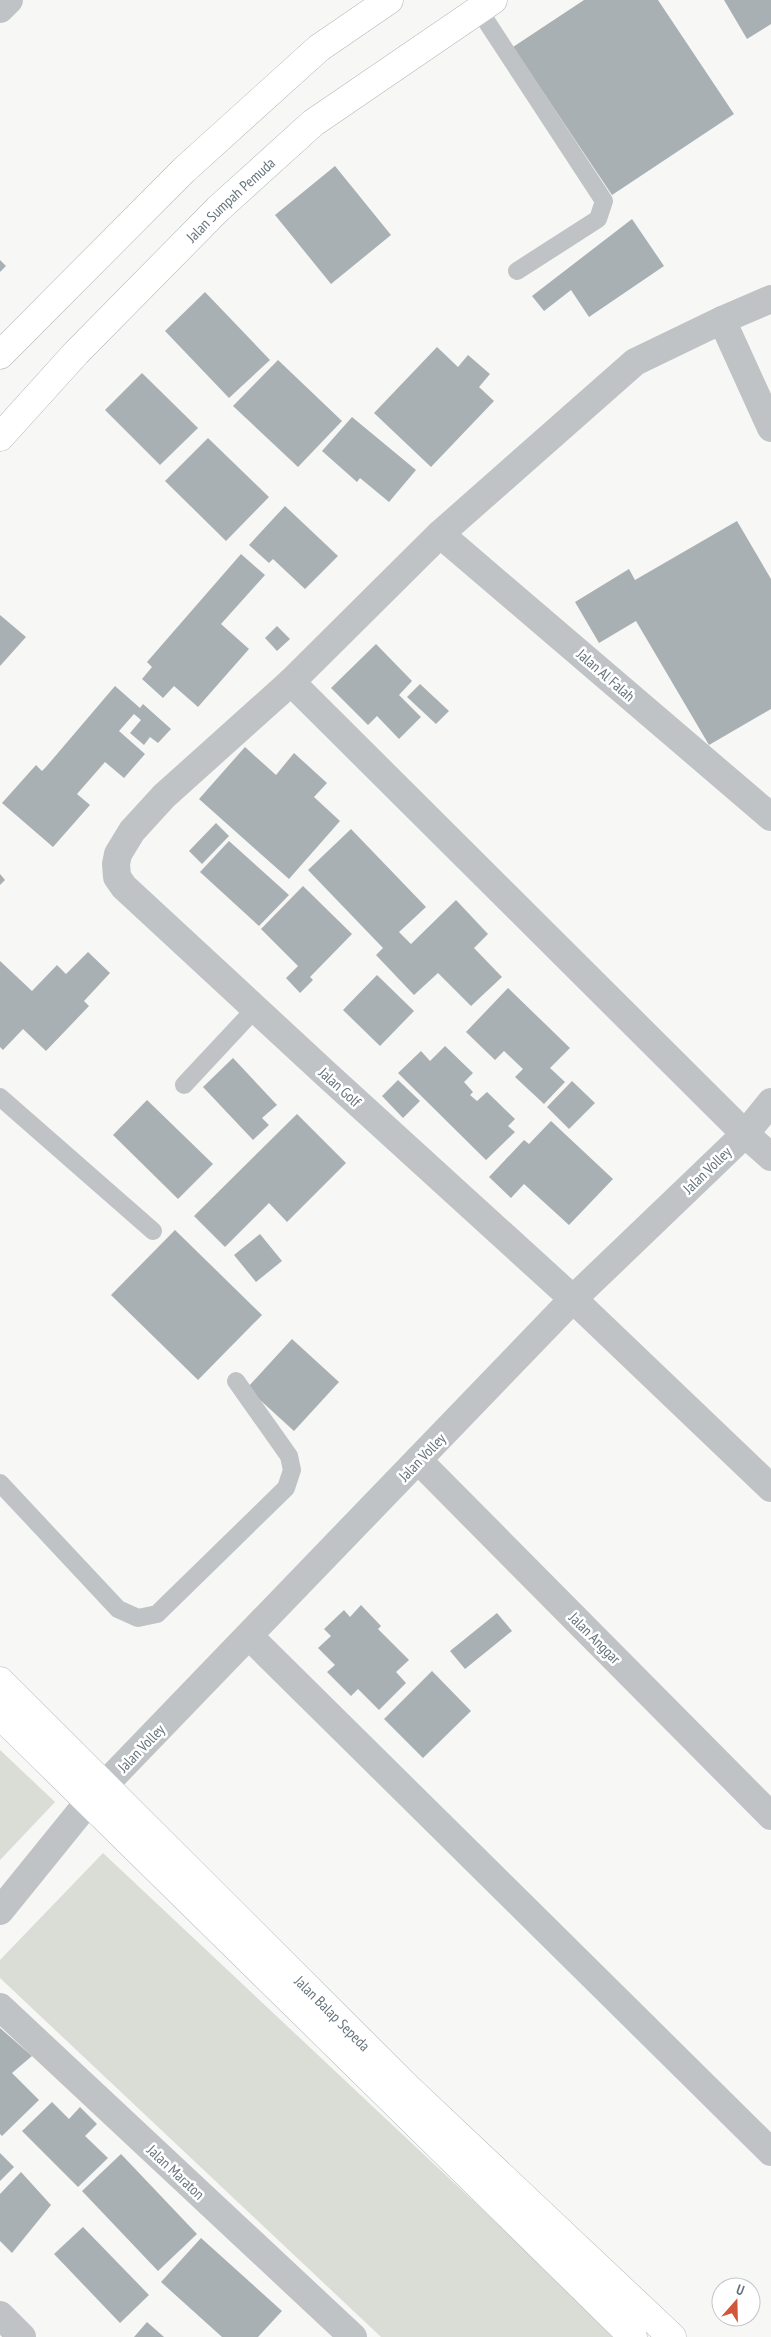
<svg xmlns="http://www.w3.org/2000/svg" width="771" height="2337" viewBox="0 0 771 2337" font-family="'PT Sans Narrow',sans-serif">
<rect width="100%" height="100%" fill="#f7f7f5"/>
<!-- green -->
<g fill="#d9ddd6">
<polygon points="0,1750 55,1802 0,1860"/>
<polygon points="103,1853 618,2337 381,2337 0,1978 0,1960"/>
</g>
<!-- building -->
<g fill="#a9b0b4">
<polygon points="584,0 658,0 734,114 612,195 513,47"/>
<polygon points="724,0 771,0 771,24 747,39"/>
<polygon points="335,166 391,235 331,284 275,215"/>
<polygon points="632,219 664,266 589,317 571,290 544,311 532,296"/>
<polygon points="0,260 6,266 0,272"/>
<polygon points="205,292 270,360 229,398 165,331"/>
<polygon points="437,347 458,367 468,355 490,374 479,387 494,401 431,467 374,413"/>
<polygon points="278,360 342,421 298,467 233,406"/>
<polygon points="142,373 198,428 160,465 105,410"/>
<polygon points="352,417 416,470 389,502 360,478 357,482 322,451"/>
<polygon points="208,438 269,497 226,541 165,481"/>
<polygon points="285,506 338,556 305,589 273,559 269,563 249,545"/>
<polygon points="737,521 771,579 771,709 709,745 636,621 599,643 575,602 629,569 635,580"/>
<polygon points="241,554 265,575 221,624 249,649 198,707 174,686 163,698 142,679 152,667 147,662"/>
<polygon points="0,615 26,637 0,666"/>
<polygon points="277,626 290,639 277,651 265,638"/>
<polygon points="376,644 412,681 399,695 421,717 399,739 377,716 368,725 331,688"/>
<polygon points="420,684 449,711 436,724 407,697"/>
<polygon points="115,686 140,708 143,704 171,729 158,743 150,737 144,745 130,733 141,720 134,714 119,731 145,754 124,778 105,762 77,794 90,805 53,847 2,803 36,765 42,771 46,767"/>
<polygon points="245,747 276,775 294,753 327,783 314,797 340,821 289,879 199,799"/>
<polygon points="216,823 229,836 202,864 189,851"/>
<polygon points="351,829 426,907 399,932 411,944 456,900 488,934 474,948 502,977 471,1006 438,973 414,995 376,955 383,948 308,870"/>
<polygon points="229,841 289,895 259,926 200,872"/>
<polygon points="0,874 5,880 0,885"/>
<polygon points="303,886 352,934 310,977 313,980 300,993 286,978 298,966 261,929"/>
<polygon points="88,952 110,973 84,1001 89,1006 46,1051 23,1029 3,1050 0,1047 0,961 32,991 57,965 66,974"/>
<polygon points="377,975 414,1011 380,1046 343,1010"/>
<polygon points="508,988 570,1048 550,1068 565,1082 544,1104 515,1077 523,1069 504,1051 495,1060 466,1032"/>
<polygon points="445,1046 473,1073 464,1082 473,1092 470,1095 477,1101 487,1092 515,1119 508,1126 515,1132 486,1160 398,1073 421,1051 430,1061"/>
<polygon points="233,1058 277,1105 262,1118 269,1125 253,1140 203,1087"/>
<polygon points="398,1080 420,1101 403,1118 382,1096"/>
<polygon points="572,1081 595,1103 569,1129 547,1107"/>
<polygon points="147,1100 213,1164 178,1199 113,1135"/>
<polygon points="297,1114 346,1163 287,1222 269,1203 225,1247 194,1216"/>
<polygon points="551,1121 613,1179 569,1225 524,1184 511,1198 489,1177 524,1140 529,1144"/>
<polygon points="175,1230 262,1315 198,1380 111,1295"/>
<polygon points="260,1234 282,1261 256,1282 234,1255"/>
<polygon points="292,1339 339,1382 294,1431 247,1388"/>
<polygon points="361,1605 381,1626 378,1629 409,1660 396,1672 406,1683 379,1710 358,1689 351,1696 327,1672 335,1665 318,1648 331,1636 324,1629 344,1610 350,1617"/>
<polygon points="497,1613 512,1631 465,1669 450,1651"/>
<polygon points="432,1671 471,1711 423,1758 384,1719"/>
<polygon points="0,2028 32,2056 12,2073 39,2100 2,2136 0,2134"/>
<polygon points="52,2102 69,2119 80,2107 97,2124 85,2136 108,2158 78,2187 22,2131"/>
<polygon points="0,2153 14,2167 0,2181"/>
<polygon points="121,2154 197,2234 158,2271 82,2191"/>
<polygon points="21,2172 51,2205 12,2253 0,2241 0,2194"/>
<polygon points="83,2227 149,2295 120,2323 54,2254"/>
<polygon points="201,2238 282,2311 258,2337 222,2337 161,2282"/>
<polygon points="147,2322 164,2337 134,2337"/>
</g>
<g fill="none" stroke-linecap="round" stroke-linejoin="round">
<defs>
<g id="primary">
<polyline points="0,355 184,170 319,48 389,0"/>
<path id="s1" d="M 0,437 L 76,353 L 218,209 L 313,123 L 493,0"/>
<path id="s2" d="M 0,1681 L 408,2088 L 672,2337"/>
<polyline points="0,1715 633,2337"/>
</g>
</defs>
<!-- primary casing -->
<use href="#primary" stroke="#b3b7ba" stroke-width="29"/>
<!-- lane -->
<g stroke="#bfc3c6" stroke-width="18">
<polyline points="479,10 604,201 598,219 517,271"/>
<polyline points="184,1085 255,1009"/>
<polyline points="0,1097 153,1231"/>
<polyline points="0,1483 118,1609 138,1618 157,1614 286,1488 292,1470 289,1456 236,1381"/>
</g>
<!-- street -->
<g stroke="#bfc3c6" stroke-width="28">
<polyline points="0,9 9,0"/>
<polyline points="771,299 722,320 771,428"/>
<polyline points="722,320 635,362 440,534 291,682 164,796 132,831 118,854 116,864 117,877 124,887 326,1074 573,1299 771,1488"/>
<polyline points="440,534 771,817"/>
<polyline points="291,682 745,1134 771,1157"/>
<polyline points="418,1460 771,1816"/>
<polyline points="249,1636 771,2152"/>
<polyline points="0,1911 89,1801 573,1299 745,1134 771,1102"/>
<polyline points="0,2007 353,2337"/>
<polyline points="0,2315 22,2337"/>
</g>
<!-- primary -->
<use href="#primary" stroke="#fff" stroke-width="28"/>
</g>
<g text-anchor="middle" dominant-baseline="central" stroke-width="5" stroke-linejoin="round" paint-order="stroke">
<!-- street labels -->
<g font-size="15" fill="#66747c" stroke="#fff">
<text stroke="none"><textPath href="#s1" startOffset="331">Jalan Sumpah Pemuda</textPath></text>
<text transform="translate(606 675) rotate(41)">Jalan Al Falah</text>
<text transform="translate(340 1087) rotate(42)">Jalan Golf</text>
<text transform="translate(707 1170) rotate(-44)">Jalan Volley</text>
<text transform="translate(422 1457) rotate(-46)">Jalan Volley</text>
<text transform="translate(595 1638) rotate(45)">Jalan Anggar</text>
<text transform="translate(141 1748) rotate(-46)">Jalan Volley</text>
<text stroke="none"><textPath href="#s2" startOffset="470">Jalan Balap Sepeda</textPath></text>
<text transform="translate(176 2172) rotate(43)">Jalan Maraton</text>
</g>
</g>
<!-- north arrow -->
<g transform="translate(736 2302) rotate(20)"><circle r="24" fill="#ffffff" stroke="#c2c7cb"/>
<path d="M0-4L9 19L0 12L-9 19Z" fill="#d0563c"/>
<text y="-8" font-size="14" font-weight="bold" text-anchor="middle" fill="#66747c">U</text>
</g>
</svg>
